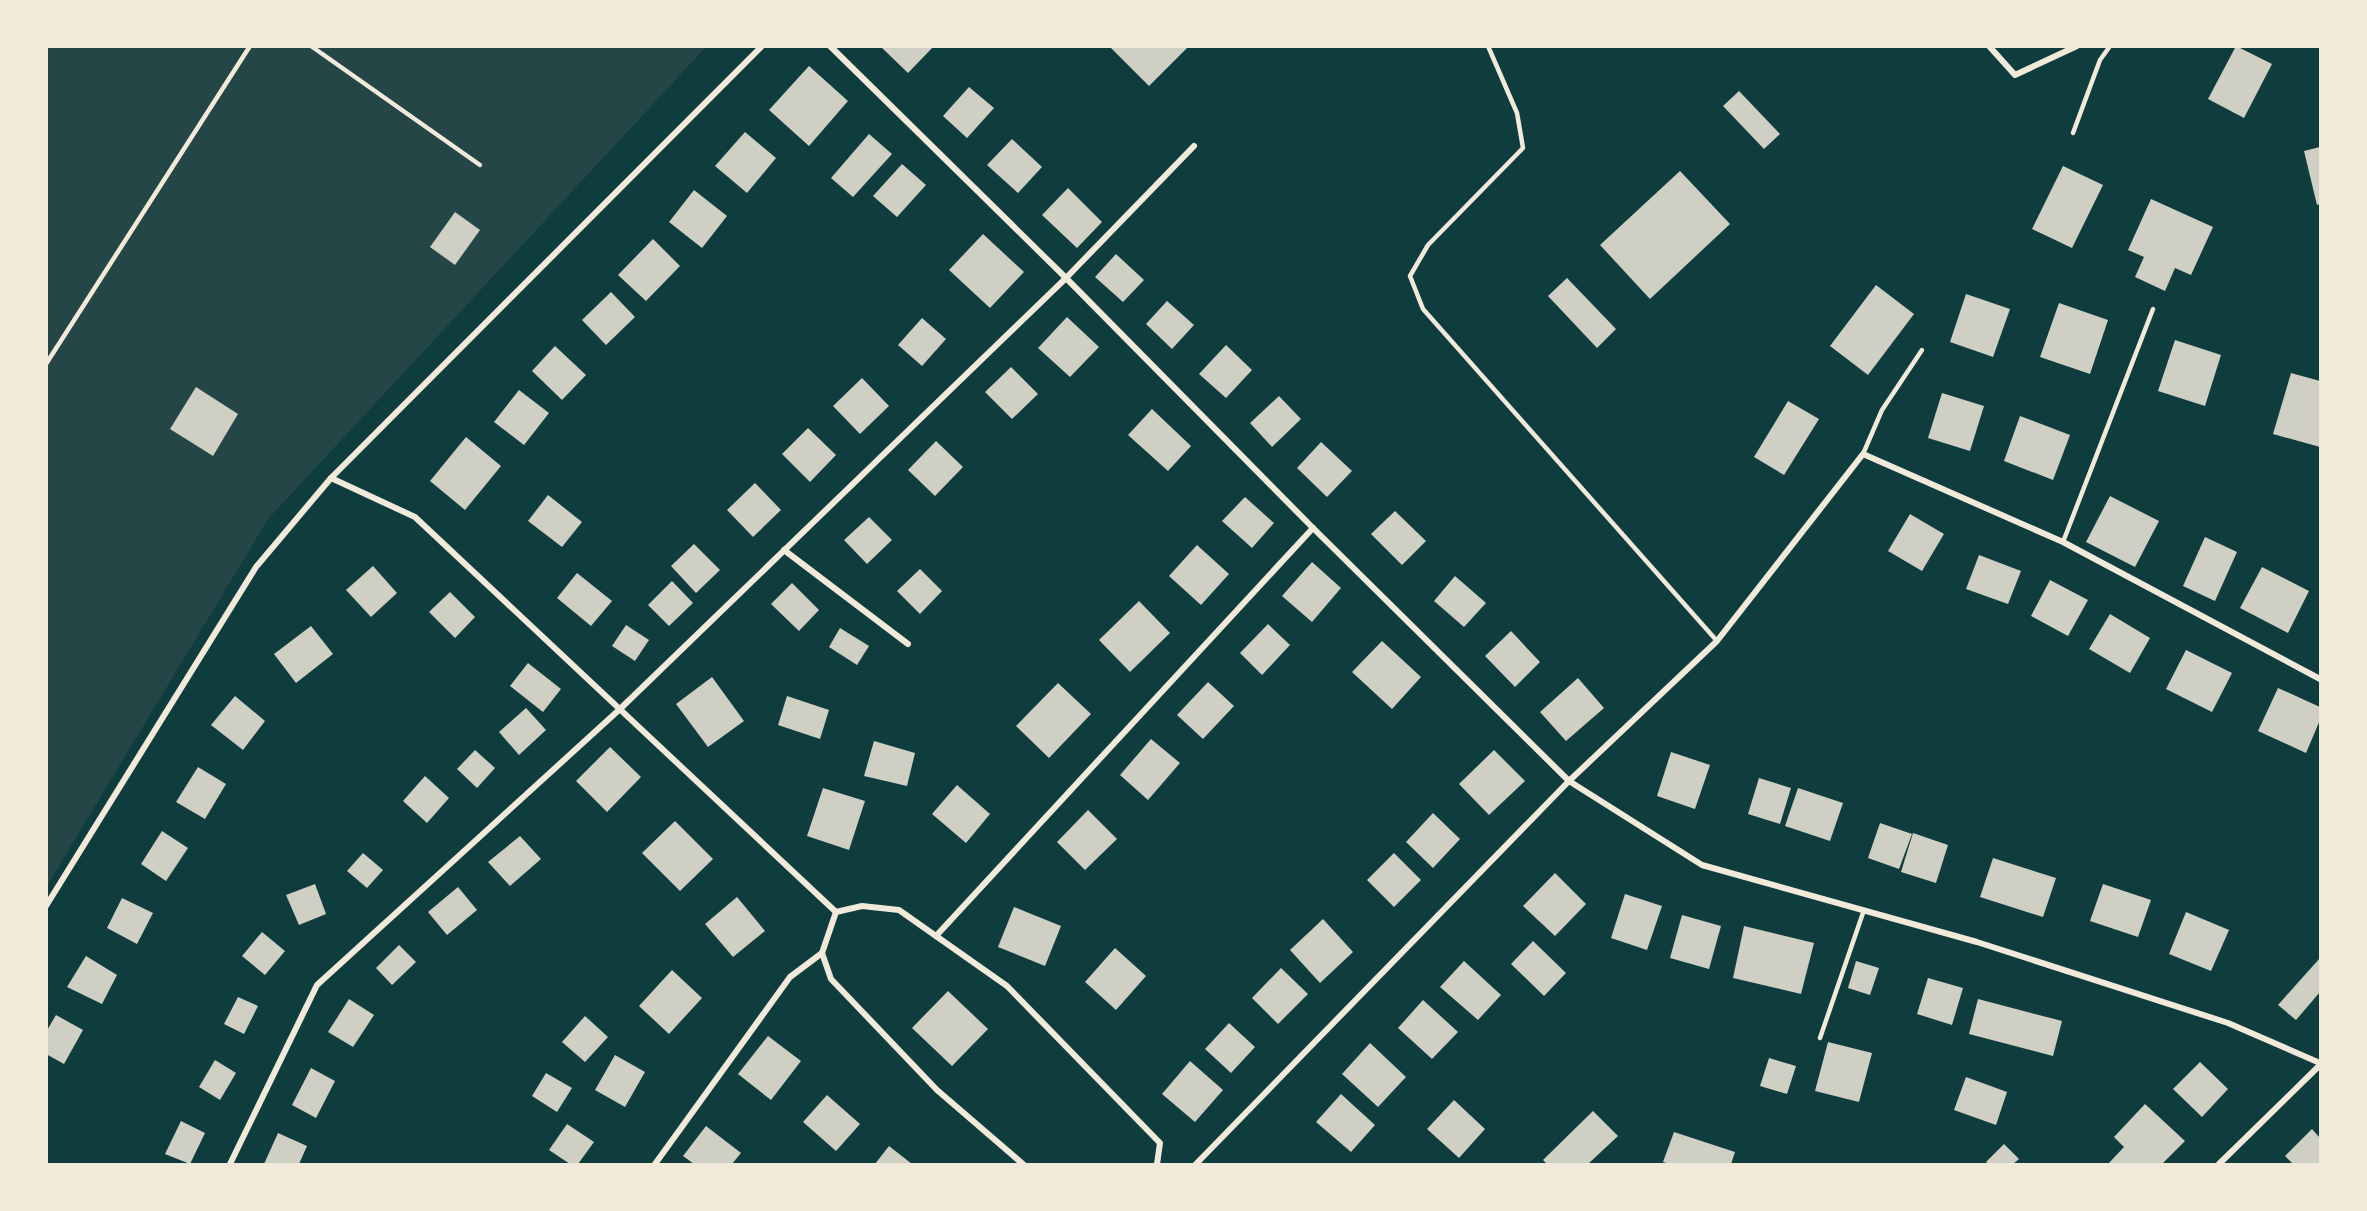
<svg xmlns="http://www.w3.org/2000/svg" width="2367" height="1211" viewBox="0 0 2367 1211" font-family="'Open Sans',sans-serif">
<rect width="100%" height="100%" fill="#0f3d3e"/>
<!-- green -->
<polygon fill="#244646" points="47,47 706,47 268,519 47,886"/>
<!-- building -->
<g fill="#cfcfc3">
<polygon points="880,46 934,46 908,73"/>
<polygon points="1109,46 1185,46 1187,48 1149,86"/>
<polygon points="2236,46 2272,64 2244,118 2208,99"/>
<polygon points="809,66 848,101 809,146 769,110"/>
<polygon points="969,87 994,108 967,138 943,116"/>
<polygon points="1739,91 1780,134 1764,149 1723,106"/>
<polygon points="745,132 776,158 747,193 715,166"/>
<polygon points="869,134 892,154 853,197 831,178"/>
<polygon points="1012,139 1042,167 1018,193 987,165"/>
<polygon points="2320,147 2320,204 2317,205 2304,151"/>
<polygon points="902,164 926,185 897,217 873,196"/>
<polygon points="2063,166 2103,185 2072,248 2032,229"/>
<polygon points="1680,171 1730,224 1650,299 1600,245"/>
<polygon points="1068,188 1102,222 1077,248 1042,215"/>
<polygon points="694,190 727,216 702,248 669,222"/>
<polygon points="2151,199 2213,227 2191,275 2175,268 2165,291 2135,277 2144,257 2128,250"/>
<polygon points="455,212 480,230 455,265 430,247"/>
<polygon points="983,234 1024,272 990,308 949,270"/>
<polygon points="653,239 680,266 646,301 618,275"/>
<polygon points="1116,254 1144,280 1123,302 1095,277"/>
<polygon points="1567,278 1616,329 1597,348 1548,296"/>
<polygon points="1876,285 1914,314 1868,375 1830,346"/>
<polygon points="611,292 635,317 606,345 582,320"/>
<polygon points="1966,294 2010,309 1993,357 1950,342"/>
<polygon points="1167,301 1194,325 1172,349 1146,324"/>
<polygon points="2059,303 2108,320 2090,374 2040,357"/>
<polygon points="1067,317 1099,347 1070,377 1038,348"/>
<polygon points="922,318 946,339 922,366 898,345"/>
<polygon points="2175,340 2221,355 2205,406 2158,391"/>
<polygon points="1226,345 1252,370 1226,398 1199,374"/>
<polygon points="555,346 586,375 562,400 532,371"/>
<polygon points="1011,367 1038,394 1012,419 985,392"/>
<polygon points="2291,373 2320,381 2320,447 2273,434"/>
<polygon points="862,378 889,406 860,434 833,406"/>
<polygon points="196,387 238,414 213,456 170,429"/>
<polygon points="519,390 549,413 524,445 494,422"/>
<polygon points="1942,393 1984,406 1970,451 1928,438"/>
<polygon points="1279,396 1301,419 1272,447 1250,423"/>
<polygon points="1788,401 1819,419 1784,475 1754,457"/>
<polygon points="1152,409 1191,446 1168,471 1128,435"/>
<polygon points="2020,416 2070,435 2053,480 2004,461"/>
<polygon points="808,428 836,455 810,482 782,454"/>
<polygon points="466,437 501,466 465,510 430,481"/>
<polygon points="936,441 963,467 935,496 908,470"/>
<polygon points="1321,442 1352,471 1327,497 1297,468"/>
<polygon points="755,483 781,510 753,537 727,510"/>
<polygon points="548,495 582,522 562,547 528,521"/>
<polygon points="2110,496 2159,521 2135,567 2086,542"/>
<polygon points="1245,497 1274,523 1252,548 1222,521"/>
<polygon points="1395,511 1426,541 1402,565 1371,534"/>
<polygon points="1910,514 1944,534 1922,571 1888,551"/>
<polygon points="869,517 892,540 867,564 844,540"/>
<polygon points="2205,537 2237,552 2215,601 2183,586"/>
<polygon points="694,544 720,570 696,593 671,566"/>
<polygon points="1197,545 1229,574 1201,605 1169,576"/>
<polygon points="1979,555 2021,571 2008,604 1966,589"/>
<polygon points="1312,562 1341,588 1312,622 1282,596"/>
<polygon points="373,566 397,593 371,617 346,590"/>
<polygon points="2262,567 2309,591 2288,633 2240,608"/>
<polygon points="920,569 942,591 920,614 897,591"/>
<polygon points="577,573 612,601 591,626 557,598"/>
<polygon points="1455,576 1486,603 1464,627 1434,601"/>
<polygon points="2050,580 2088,600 2068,636 2031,616"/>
<polygon points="672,581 693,603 669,626 648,605"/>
<polygon points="792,583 819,610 799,631 771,604"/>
<polygon points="450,592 475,617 455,638 429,612"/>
<polygon points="1139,601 1170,633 1130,672 1099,640"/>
<polygon points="2110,614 2150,638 2130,673 2089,649"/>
<polygon points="1268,624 1290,645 1262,675 1240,653"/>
<polygon points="626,625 649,640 635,661 612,646"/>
<polygon points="311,626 333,654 296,683 274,654"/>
<polygon points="840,628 869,646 857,665 829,647"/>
<polygon points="1511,631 1540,662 1515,687 1485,656"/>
<polygon points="1382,641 1421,677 1392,709 1352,672"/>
<polygon points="2186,650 2232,673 2212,712 2166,689"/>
<polygon points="528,663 561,689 543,712 510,686"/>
<polygon points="712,677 744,721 708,747 676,704"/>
<polygon points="1578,678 1604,708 1566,741 1540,712"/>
<polygon points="1208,682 1234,706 1203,739 1177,715"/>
<polygon points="1058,683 1091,714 1049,758 1016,726"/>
<polygon points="2278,688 2320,707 2320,720 2306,753 2258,731"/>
<polygon points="235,696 265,721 243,750 211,725"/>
<polygon points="787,696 829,710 820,739 778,725"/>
<polygon points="526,708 546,730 519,755 499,732"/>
<polygon points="1151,739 1180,763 1148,800 1120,775"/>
<polygon points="874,741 915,753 907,786 864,776"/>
<polygon points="610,747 641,777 607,812 576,781"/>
<polygon points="475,750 495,768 477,788 457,769"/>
<polygon points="1494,750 1525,781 1489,815 1459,784"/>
<polygon points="1671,752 1710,765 1695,809 1657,796"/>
<polygon points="198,767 226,784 205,819 176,802"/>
<polygon points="425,776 449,798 427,823 403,801"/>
<polygon points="1759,778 1791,788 1780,824 1748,814"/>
<polygon points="957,785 990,814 966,843 932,814"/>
<polygon points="823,788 865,801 849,850 807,836"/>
<polygon points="1798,788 1843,803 1830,841 1785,826"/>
<polygon points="1088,810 1117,839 1085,870 1057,842"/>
<polygon points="1433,813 1460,839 1433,868 1406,842"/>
<polygon points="675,821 713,859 680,891 642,853"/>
<polygon points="1880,823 1912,834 1899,869 1868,858"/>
<polygon points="162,831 188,848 166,881 141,864"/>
<polygon points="1913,833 1948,845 1936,883 1901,872"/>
<polygon points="520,836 541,859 510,886 488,862"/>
<polygon points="363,853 383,870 367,888 347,871"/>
<polygon points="1394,853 1421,880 1394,907 1367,880"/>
<polygon points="1993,858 2056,878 2043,917 1980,897"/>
<polygon points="1555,873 1586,904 1555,936 1523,906"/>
<polygon points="315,884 326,914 299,925 286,895"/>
<polygon points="2103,884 2151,900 2138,937 2090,921"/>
<polygon points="458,887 477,910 447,935 428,912"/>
<polygon points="1625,894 1662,906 1647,950 1611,938"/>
<polygon points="737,897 765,931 733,957 705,924"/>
<polygon points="122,898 153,913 137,944 107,928"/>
<polygon points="1014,907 1061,926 1045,966 998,947"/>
<polygon points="2186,912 2229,930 2211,971 2169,954"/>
<polygon points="1682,915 1721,926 1709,969 1670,958"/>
<polygon points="1323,919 1353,952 1320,983 1290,950"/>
<polygon points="1744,926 1814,943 1801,994 1733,978"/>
<polygon points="262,932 285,951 265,975 242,956"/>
<polygon points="1533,941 1566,973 1544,996 1511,964"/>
<polygon points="399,945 416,962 392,985 376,968"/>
<polygon points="1115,948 1146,976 1116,1010 1085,982"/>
<polygon points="86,956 117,975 102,1004 67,987"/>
<polygon points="2320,958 2320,992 2296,1020 2278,1005"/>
<polygon points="1464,961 1501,995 1478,1020 1440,987"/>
<polygon points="1856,961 1879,968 1870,995 1848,988"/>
<polygon points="1281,968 1308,994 1278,1024 1252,998"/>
<polygon points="672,970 702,998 669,1034 639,1006"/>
<polygon points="1928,978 1963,988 1952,1025 1917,1014"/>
<polygon points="948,991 988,1029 952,1066 912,1028"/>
<polygon points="238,997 258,1006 244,1034 224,1024"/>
<polygon points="349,999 374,1015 353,1047 328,1032"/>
<polygon points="1978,999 2062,1021 2053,1056 1969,1034"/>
<polygon points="1423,1000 1458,1032 1432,1059 1398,1028"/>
<polygon points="56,1015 83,1030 64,1064 46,1054 46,1032"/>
<polygon points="585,1016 608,1037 585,1062 562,1042"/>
<polygon points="1229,1023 1255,1047 1231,1073 1205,1049"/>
<polygon points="768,1036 801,1061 771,1100 738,1074"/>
<polygon points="1828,1042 1872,1053 1859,1102 1815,1091"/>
<polygon points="1370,1043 1406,1077 1378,1107 1342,1074"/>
<polygon points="615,1055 645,1072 625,1107 595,1090"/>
<polygon points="1769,1058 1796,1066 1787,1094 1760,1086"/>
<polygon points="215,1060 236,1073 220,1100 199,1087"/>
<polygon points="1190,1061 1223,1090 1195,1122 1162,1094"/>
<polygon points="2200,1062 2228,1089 2202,1117 2173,1089"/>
<polygon points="311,1068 335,1081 316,1118 292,1105"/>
<polygon points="546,1073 572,1088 557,1112 532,1096"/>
<polygon points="1966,1077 2007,1092 1996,1125 1954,1110"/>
<polygon points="1341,1094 1375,1125 1351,1152 1316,1122"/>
<polygon points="827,1095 860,1124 836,1151 803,1122"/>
<polygon points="1454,1100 1485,1129 1459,1158 1427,1129"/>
<polygon points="2145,1104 2185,1141 2162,1164 2108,1164 2124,1147 2114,1137"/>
<polygon points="1593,1111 1618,1136 1588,1164 1547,1164 1543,1160"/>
<polygon points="181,1121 205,1133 190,1164 165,1154"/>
<polygon points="567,1124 594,1142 578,1164 570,1164 549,1150"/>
<polygon points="706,1126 741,1153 732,1164 694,1164 683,1156"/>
<polygon points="2312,1129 2320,1138 2320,1164 2293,1164 2285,1156"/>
<polygon points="1674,1132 1735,1152 1731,1164 1670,1164 1663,1162"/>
<polygon points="278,1133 307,1146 299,1164 264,1164"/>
<polygon points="2004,1144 2019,1159 2013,1164 1989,1164 1986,1162"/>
<polygon points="889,1146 912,1164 875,1164"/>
</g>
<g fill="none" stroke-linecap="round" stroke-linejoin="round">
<!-- service -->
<g stroke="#f1e9da" stroke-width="4.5">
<polyline points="311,46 480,165"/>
<polyline points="1488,46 1517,113 1523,148 1428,245 1410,276 1423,309 1717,641"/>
<polyline points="2073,133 2100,60 2110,46"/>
<polyline points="46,364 250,46"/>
<polyline points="1863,454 1882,410 1922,350"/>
<polyline points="2063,542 2153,309"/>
<polyline points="1820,1038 1864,910"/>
</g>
<!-- minor -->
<g stroke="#f1e9da" stroke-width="6">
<polyline points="830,46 1066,278 1313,528 1569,781 1702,865 1977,942 2228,1023 2320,1063"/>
<polyline points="1989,46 2015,75 2077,46"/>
<polyline points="331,478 415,517 836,912"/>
<polyline points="784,550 908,644"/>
<polyline points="46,906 256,567 331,478 762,46"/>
<polyline points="836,912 862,906 899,910 1007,986 1160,1143 1157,1164"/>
<polyline points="836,912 822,953 831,979 937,1090 1023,1164"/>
<polyline points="936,936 1313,528"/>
<polyline points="230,1164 317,985 620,709 1066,278 1194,146"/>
<polyline points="655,1164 790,977 822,953"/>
<polyline points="1196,1164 1569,781 1717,641 1863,454 2063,542 2320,679"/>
<polyline points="2219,1164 2320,1065"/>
</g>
</g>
<!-- border -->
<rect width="2367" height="1211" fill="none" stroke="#f1e9da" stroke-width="96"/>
</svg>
